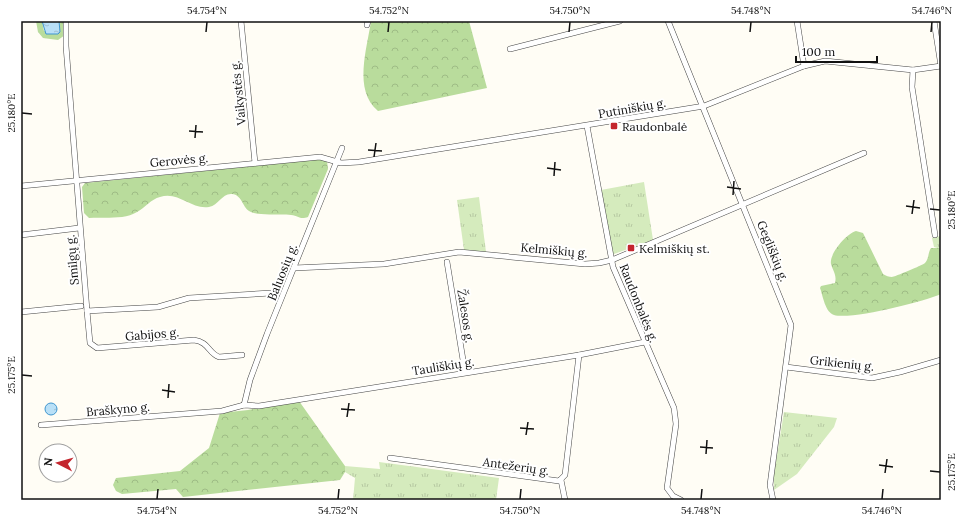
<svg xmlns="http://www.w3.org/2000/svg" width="962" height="521" viewBox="0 0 962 521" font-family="Lora,serif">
<defs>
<pattern id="grass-tufts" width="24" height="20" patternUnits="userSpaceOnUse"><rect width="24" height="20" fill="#d5ebbd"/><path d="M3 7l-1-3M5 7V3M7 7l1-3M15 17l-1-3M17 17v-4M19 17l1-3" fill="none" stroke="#b6c8a1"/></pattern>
<pattern id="forest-crowns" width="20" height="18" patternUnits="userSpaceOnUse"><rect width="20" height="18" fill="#b9dc9c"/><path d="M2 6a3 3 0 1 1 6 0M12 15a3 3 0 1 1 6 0" fill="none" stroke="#9ebc85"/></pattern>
<pattern id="water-ripples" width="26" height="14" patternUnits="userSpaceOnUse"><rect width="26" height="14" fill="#b9e0f7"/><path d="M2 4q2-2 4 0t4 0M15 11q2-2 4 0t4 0" fill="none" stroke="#9ebfd3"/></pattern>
</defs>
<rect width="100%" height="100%" fill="#fffdf5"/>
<!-- grass -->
<g fill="url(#grass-tufts)">
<polygon points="644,182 653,240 614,254 613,253 601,190"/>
<polygon points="479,197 486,252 464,250 457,200"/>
<polygon points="941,236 941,249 934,247 932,238"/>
<polygon points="784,412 837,418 834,427 797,474 774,490 774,474"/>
<polygon points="379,462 499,478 496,500 353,500 355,478 345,472 345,466 380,469"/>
</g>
<!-- forest -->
<g fill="url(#forest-crowns)">
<polygon points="36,21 42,21 44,31 60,29 59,21 64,21 65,35 58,40 43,38 38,32"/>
<path d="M 371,21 L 469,21 L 487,88 L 378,111 C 353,90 367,49 371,21 Z"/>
<path d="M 322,159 L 327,161 L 328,169 L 308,217 C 300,220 299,216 291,215 C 280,213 258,217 249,211 C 242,206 242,195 232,194 C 222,193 219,205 209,207 C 191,210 179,191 160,197 C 151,199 145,208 137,212 C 124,220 104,217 89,218 L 84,213 L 82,187 L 85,183 Z"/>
<path d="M 856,231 L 863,233 L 883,274 C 886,276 889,277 892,277 C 894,277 923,265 925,263 C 929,259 928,252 931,248 L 939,248 L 941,249 L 941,294 C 922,302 852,320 834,315 C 825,312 823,296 820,288 L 821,286 L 835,283 C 837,275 833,271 831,264 C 829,254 846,234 856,231 Z"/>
<polygon points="299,401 345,466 345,472 340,480 183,497 176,489 122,494 116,491 113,485 116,478 180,471 209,448 220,413 248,410"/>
</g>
<!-- water -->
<g fill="url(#water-ripples)" stroke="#3f96cf">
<polygon points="42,21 59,21 60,32 58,34 46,34"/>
<circle cx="51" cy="409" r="6"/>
</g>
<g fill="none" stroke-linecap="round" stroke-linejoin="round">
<defs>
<g id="minor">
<polyline points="66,21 66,46 87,311 158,307 189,298 271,293"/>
<polyline points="241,21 255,163"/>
<polyline points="668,21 791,325 770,485 773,500"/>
<polyline points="797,21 804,66"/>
<polyline points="367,25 368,21"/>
<polyline points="510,49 620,21"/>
<polyline points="913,70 912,87 935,235"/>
<polyline points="587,126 613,267 674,408 676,424 667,488 673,496 681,500"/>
<polyline points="21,186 320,157 341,163 359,162 704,106 804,66 825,61 913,70 941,66 934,21"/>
<polyline points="21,235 79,228"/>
<polyline points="447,262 465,372"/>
<polyline points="294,268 384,264 459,252 585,264 599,263 612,260 864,153"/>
<path d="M 87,311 L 90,343 L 97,348 L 194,340 C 209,342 208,353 219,357 L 242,355"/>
<polyline points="21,312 81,306"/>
<polyline points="786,367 872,378 900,372 941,360"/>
<polyline points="244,405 250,380 267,334 342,148"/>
<polyline points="41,425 222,411 244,405 259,406 579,355 645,342"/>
<polyline points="390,458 559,481 565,475 579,355"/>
<polyline points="561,480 565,500"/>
</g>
</defs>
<!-- minor casing -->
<use href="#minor" stroke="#444" stroke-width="6"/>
<!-- minor -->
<use href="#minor" stroke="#fff" stroke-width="5"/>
</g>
<!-- ticks -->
<path fill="none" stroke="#111" stroke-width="1.5" d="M 206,32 L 207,22M 388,32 L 389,22M 569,32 L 570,22M 750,32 L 751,22M 931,32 L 932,22M 22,113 L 32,114M 189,131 L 203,132M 195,138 L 196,125M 368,150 L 382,151M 374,157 L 376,143M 547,168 L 561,170M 554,176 L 555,162M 727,187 L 741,189M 733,195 L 734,181M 906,206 L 920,208M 930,209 L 940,210M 912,214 L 914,200M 22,375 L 32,376M 162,390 L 175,392M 168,398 L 169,384M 341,409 L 355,410M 347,417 L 349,403M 520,428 L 534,429M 526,435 L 528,422M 700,447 L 713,448M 706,454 L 707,440M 879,465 L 893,467M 930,471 L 940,472M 885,473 L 887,459M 157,499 L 158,489M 338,499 L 339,489M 520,499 L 521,489M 701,499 L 702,489M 882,499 L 883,489"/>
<!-- markers -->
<g fill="#c4262e" stroke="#fff" stroke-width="1.5">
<rect x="610" y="122" width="8" height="8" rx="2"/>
<rect x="627" y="244" width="8" height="8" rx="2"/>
</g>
<g text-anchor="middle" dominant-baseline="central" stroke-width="4" stroke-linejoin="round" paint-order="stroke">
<!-- street labels -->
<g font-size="12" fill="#111" stroke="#fff">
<text transform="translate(238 93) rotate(-96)">Vaikystės g.</text>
<text transform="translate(632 108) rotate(-10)">Putiniškių g.</text>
<text transform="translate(179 160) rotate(-5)">Gerovės g.</text>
<text transform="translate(554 250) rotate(5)">Kelmiškių g.</text>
<text transform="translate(773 251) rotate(68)">Gegliškių g.</text>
<text transform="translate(72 260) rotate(-95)">Smilgų g.</text>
<text transform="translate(282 272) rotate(-68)">Baluosių g.</text>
<text transform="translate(639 303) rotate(68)">Raudonbalės g.</text>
<text transform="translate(466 316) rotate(81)">Žalesos g.</text>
<text transform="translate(152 334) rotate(-5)">Gabijos g.</text>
<text transform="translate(842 363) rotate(6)">Grikienių g.</text>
<text transform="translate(443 366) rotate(-9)">Tauliškių g.</text>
<text transform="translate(118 409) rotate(-5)">Braškyno g.</text>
<text transform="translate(516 466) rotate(8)">Antežerių g.</text>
</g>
<!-- poi labels -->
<g font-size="12" fill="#111" stroke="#fff" text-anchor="start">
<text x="622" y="126">Raudonbalė</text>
<text x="639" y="248">Kelmiškių st.</text>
</g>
</g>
<!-- border -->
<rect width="962" height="521" fill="none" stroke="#ffffff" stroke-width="44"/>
<!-- north arrow -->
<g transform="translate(58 463) rotate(276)"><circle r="19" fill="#ffffff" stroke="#a0a0a0"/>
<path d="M0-3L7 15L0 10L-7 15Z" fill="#c4262e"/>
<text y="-6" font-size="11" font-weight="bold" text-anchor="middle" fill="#111111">N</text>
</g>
<!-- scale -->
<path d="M796 56v6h81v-6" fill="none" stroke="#111111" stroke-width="2"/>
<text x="802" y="56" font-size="12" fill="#111111" stroke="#ffffff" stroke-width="3" paint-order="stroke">100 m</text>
<rect x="22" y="22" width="918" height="477" fill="none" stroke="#111" stroke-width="1.5"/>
<g font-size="10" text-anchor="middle" fill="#111">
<text x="207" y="14">54.754°N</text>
<text x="389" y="14">54.752°N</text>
<text x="570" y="14">54.750°N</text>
<text x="751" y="14">54.748°N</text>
<text x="932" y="14">54.746°N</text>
<text transform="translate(11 113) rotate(-90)" y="4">25.180°E</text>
<text transform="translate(951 210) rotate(-90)" y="4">25.180°E</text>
<text transform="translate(11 375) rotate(-90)" y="4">25.175°E</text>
<text transform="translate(951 472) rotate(-90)" y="4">25.175°E</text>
<text x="157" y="514">54.754°N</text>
<text x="338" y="514">54.752°N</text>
<text x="520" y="514">54.750°N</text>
<text x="701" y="514">54.748°N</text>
<text x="882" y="514">54.746°N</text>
</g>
</svg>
